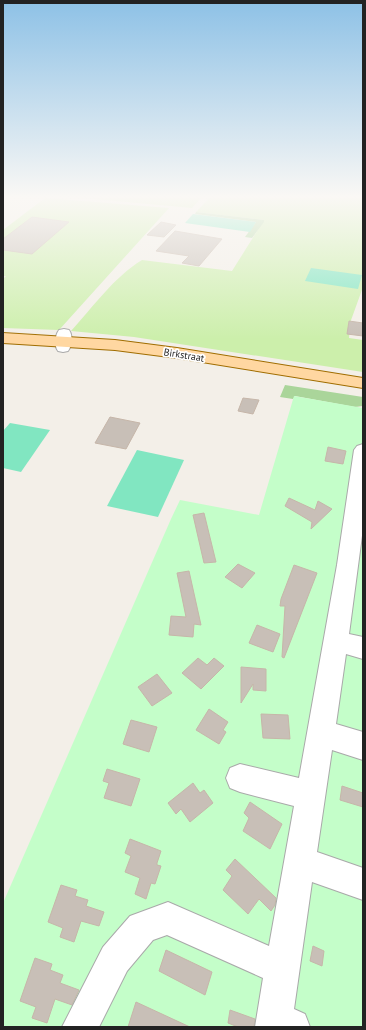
<svg xmlns="http://www.w3.org/2000/svg" width="366" height="1030" viewBox="0 0 366 1030" font-family="'PT Sans',sans-serif">
<rect width="100%" height="100%" fill="#f3efe8"/>
<!-- grass -->
<g fill="#ccefab">
<polygon points="20,195 48,195 46,198 169,208 59,330 3,328 3,279 6,276 3,276 3,230 45,198"/>
<polygon points="50,195 204,195 192,208"/>
<path d="M 212,195 L 363,195 L 363,287 L 350,323 L 349,338 L 363,340 L 363,372 L 134,337 L 71,331 C 93,307 114,277 142,260 L 232,271 L 264,220 L 196,212 Z"/>
</g>
<!-- forest -->
<g fill="#aad59a">
<polygon points="196,212 264,220 264,222 252,238 245,237 256,222 195,214"/>
<polygon points="285,385 363,397 363,406 355,407 295,396 293,399 280,397"/>
</g>
<!-- park -->
<polygon fill="#c4fec9" points="294,396 363,408 363,487 357,527 363,528 363,1027 3,1027 3,903 171,519 180,500 259,515"/>
<!-- pitch -->
<g fill="#81e6c1">
<polygon points="193,214 256,222 250,232 185,223"/>
<polygon points="311,268 362,275 358,289 305,281"/>
<polygon points="10,423 50,430 21,472 3,468 3,431"/>
<polygon points="137,450 184,460 158,517 107,506"/>
</g>
<!-- building -->
<g fill="#c8bfb7" stroke="#c6b6a9">
<polygon points="32,217 69,222 32,254 3,250 3,239"/>
<polygon points="161,222 176,225 164,237 147,235"/>
<polygon points="175,231 222,239 199,266 182,263 189,256 156,251"/>
<polygon points="349,321 363,323 363,336 347,334"/>
<polygon points="243,398 259,400 253,414 238,411"/>
<polygon points="110,417 140,423 126,449 95,443"/>
<polygon points="328,447 346,451 343,464 325,461"/>
<polygon points="289,498 315,510 318,501 332,509 311,529 312,522 285,506"/>
<polygon points="204,513 216,562 204,563 193,515"/>
<polygon points="238,564 255,573 242,588 225,577"/>
<polygon points="294,565 317,573 284,658 282,657 285,606 280,606 281,599"/>
<polygon points="189,571 201,625 194,624 193,637 169,635 171,616 186,617 177,573"/>
<polygon points="257,625 280,634 273,652 249,643"/>
<polygon points="198,658 207,665 214,658 224,666 201,689 182,673"/>
<polygon points="241,667 266,669 266,691 253,690 253,684 241,703"/>
<polygon points="157,674 172,693 152,706 138,687"/>
<polygon points="209,709 228,722 223,730 226,732 219,744 196,730"/>
<polygon points="261,714 288,715 290,739 263,738"/>
<polygon points="131,720 157,727 149,752 123,744"/>
<polygon points="107,769 140,779 131,806 104,798 109,783 103,781"/>
<polygon points="193,783 200,793 204,790 213,803 190,822 181,809 176,814 168,803"/>
<polygon points="342,786 363,793 363,807 340,800"/>
<polygon points="250,802 282,824 270,849 243,831 249,818 244,813"/>
<polygon points="130,839 161,851 157,863 157,865 161,866 155,884 151,883 146,899 135,894 140,878 125,872 131,856 125,853"/>
<polygon points="235,859 276,898 275,905 271,911 259,899 248,914 223,890 232,876 226,870"/>
<polygon points="61,885 77,890 75,896 88,900 86,906 104,912 99,926 81,921 74,942 60,937 63,928 48,922"/>
<polygon points="313,946 324,951 322,966 310,961"/>
<polygon points="166,950 212,972 205,995 159,971"/>
<polygon points="35,958 52,964 50,970 63,975 60,983 79,990 72,1005 55,999 47,1023 32,1018 36,1007 20,1001"/>
<polygon points="136,1002 190,1027 128,1027"/>
<polygon points="230,1010 255,1019 254,1027 238,1027 228,1023"/>
</g>
<g fill="none" stroke-linecap="round" stroke-linejoin="round">
<defs>
<g id="minor">
<path d="M 64,329 L 69,330 C 73,335 72,346 68,351 L 63,352 L 58,351 C 54,346 55,335 59,330 Z"/>
<polygon points="363,444 363,528 349,634 363,637 363,659 346,654 336,724 363,732 363,760 332,750 317,852 363,868 363,900 312,882 294,1009 305,1014 310,1027 255,1027 263,978 167,935 153,940 127,971 99,1027 62,1027 103,947 130,916 168,902 269,946 294,806 240,792 230,788 226,778 230,768 240,764 299,778 337,565 354,450 357,446"/>
</g>
<polygon id="major" points="3,333 115,340 177,348 363,378 363,388 177,358 115,350 3,343"/>
</defs>
<!-- minor casing -->
<use href="#minor" stroke="#a9a9a9" stroke-width="2"/>
<!-- major casing -->
<use href="#major" stroke="#a06d00" stroke-width="2"/>
<!-- minor -->
<use href="#minor" fill="#fff" fill-rule="evenodd"/>
<!-- major -->
<use href="#major" fill="#ffd7a1" fill-rule="evenodd"/>
</g>
<!-- sky -->
<linearGradient id="sky" x2="0" y2="1"><stop stop-color="#8dc1e6"/><stop offset="0.58" stop-color="#faf8f5"/><stop offset="1" stop-color="#faf8f5" stop-opacity="0"/></linearGradient>
<rect width="366" height="339" fill="url(#sky)"/>
<g text-anchor="middle" dominant-baseline="central" stroke-width="3.5" stroke-linejoin="round" paint-order="stroke">
<!-- far-street labels -->
<g font-size="10" fill="#222" stroke="#fff">
<text transform="translate(184 355) rotate(9)">Birkstraat</text>
</g>
</g>
<!-- border -->
<rect width="366" height="1030" fill="none" stroke="#222222" stroke-width="8"/>
</svg>
